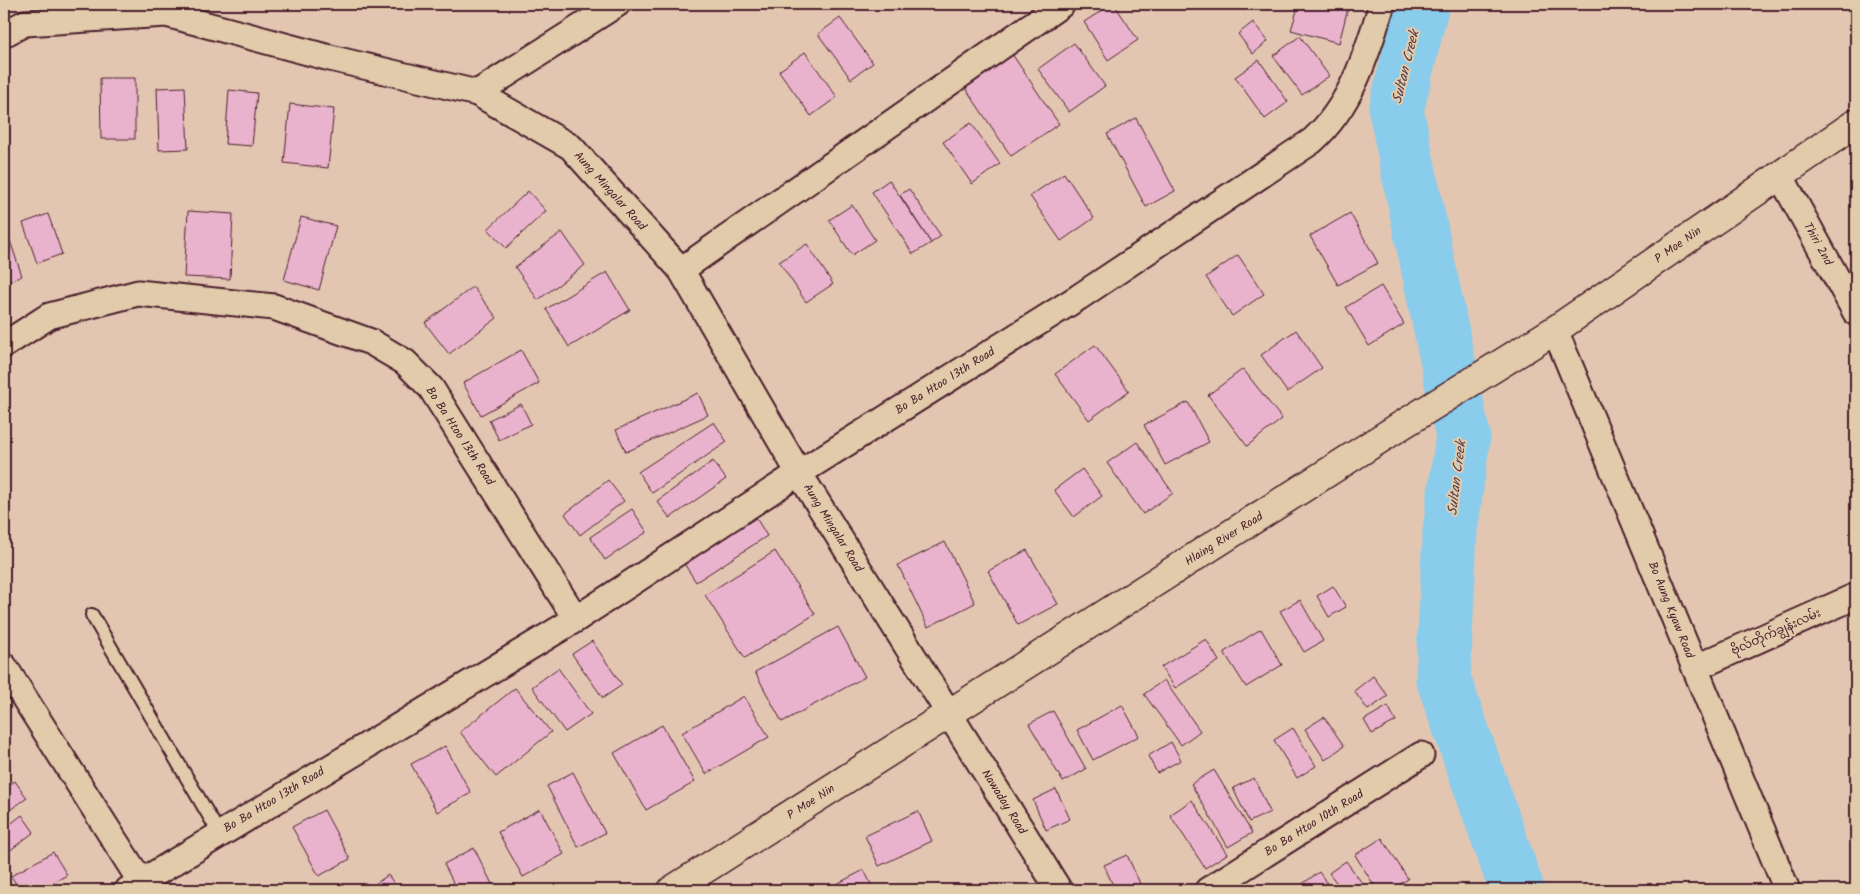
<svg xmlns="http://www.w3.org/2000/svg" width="1860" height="894" viewBox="0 0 1860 894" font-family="Kalam,'Noto Sans Myanmar',sans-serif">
<rect width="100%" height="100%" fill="#e3c6b2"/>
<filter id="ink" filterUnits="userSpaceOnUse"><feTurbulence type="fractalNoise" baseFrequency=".02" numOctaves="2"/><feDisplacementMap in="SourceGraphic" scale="10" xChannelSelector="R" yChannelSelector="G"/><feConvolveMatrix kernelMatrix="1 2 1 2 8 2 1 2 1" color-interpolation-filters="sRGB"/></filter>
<g filter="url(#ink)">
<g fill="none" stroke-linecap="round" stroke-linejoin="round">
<!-- river -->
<polyline stroke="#89cceb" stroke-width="55" points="1422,4 1396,110 1463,436 1450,531 1443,678 1517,890"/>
</g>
<!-- building -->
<g fill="#e9b3cd" stroke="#4a1f2b">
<polygon points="1112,4 1114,4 1138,40 1108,60 1084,22"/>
<polygon points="1299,4 1349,4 1339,43 1291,30"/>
<polygon points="840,18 873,63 851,79 818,34"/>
<polygon points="1253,22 1268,41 1253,54 1238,34"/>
<polygon points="1300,36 1329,76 1302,95 1273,56"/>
<polygon points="1074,43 1105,86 1069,112 1038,69"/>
<polygon points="805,52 837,97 811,116 779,71"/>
<polygon points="1012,54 1059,124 1011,156 964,86"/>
<polygon points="1259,60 1288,102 1265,119 1235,77"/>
<polygon points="100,78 135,78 135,139 101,139"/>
<polygon points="185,87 188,149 159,150 157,88"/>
<polygon points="229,90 257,93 252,146 225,144"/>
<polygon points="290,104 334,109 328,168 284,163"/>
<polygon points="1136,118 1175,191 1146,207 1107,134"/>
<polygon points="971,123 1000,164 972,184 943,142"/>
<polygon points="1064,173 1094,218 1061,241 1030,196"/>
<polygon points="889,180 931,243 913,254 872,192"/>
<polygon points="909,189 941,236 931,243 900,195"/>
<polygon points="528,191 546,211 506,248 488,229"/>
<polygon points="852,205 875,240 852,255 829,220"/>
<polygon points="188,211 233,214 230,279 184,277"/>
<polygon points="1350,213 1378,263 1338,285 1310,236"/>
<polygon points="48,214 62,254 37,263 23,223"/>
<polygon points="301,217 336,226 319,290 284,280"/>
<polygon points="4,223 22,276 4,283"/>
<polygon points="562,232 585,265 538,300 515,267"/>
<polygon points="807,244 833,284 806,302 779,262"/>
<polygon points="1238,255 1264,294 1232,316 1206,277"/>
<polygon points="607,272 630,310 569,347 546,309"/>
<polygon points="1381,286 1404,324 1369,346 1346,307"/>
<polygon points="473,287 497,318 449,354 425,323"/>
<polygon points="1296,330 1322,368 1287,392 1261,355"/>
<polygon points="1095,345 1129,391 1089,420 1055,374"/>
<polygon points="521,350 539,383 481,415 463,383"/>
<polygon points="1243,369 1282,419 1247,446 1208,395"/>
<polygon points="698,393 708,415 626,452 616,430"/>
<polygon points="1188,402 1209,442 1165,465 1144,425"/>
<polygon points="521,404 531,424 499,440 489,420"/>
<polygon points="714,422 727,442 652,493 638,472"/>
<polygon points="1137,442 1173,493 1143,514 1107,463"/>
<polygon points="713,461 726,479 670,518 657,501"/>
<polygon points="1082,469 1102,496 1074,517 1054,490"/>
<polygon points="608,480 624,501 580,535 565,514"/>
<polygon points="632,509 647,532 605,560 590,537"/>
<polygon points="755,516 767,536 696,582 683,562"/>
<polygon points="945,542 975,603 928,627 898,565"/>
<polygon points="1027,550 1058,604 1018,625 988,571"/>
<polygon points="775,551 815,614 745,658 705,595"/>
<polygon points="1333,586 1346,607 1329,617 1317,596"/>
<polygon points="1300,600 1323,641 1304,652 1280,611"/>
<polygon points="838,627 865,677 782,722 755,672"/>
<polygon points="1261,629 1282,665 1246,687 1224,652"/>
<polygon points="1206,639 1219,661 1175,688 1161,667"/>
<polygon points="592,641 622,685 603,698 572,654"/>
<polygon points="558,668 591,714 565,732 532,687"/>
<polygon points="1373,676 1388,696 1368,710 1354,691"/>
<polygon points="1164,680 1200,731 1181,745 1144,694"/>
<polygon points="515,688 551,732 496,777 460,732"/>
<polygon points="744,696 769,737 706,774 682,733"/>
<polygon points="1122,705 1139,736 1093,760 1077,730"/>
<polygon points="1388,706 1396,721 1372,734 1364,720"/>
<polygon points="1053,711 1086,769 1063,782 1029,724"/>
<polygon points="1324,717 1344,746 1325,760 1305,729"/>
<polygon points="662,725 695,782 646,810 614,753"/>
<polygon points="1293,728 1316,766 1297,778 1274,740"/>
<polygon points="1171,742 1181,760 1157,773 1148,756"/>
<polygon points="445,746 471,793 437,812 411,764"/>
<polygon points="1214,770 1252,833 1228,847 1191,784"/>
<polygon points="573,772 605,833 578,847 547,786"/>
<polygon points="1254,778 1270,812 1249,822 1233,788"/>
<polygon points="15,781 27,798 4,814 4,788"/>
<polygon points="1056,789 1070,819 1046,830 1033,800"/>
<polygon points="1192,800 1227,854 1205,868 1170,815"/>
<polygon points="540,809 564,854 523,877 498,832"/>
<polygon points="324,810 350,859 319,876 292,827"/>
<polygon points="918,811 932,841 879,866 865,836"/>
<polygon points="22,815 34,832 4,855 4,829"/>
<polygon points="1382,838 1408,879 1391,890 1377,890 1355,855"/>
<polygon points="474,848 495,890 457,890 444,864"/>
<polygon points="53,852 67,875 40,890 20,890 11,876"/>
<polygon points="1127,855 1143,890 1115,890 1104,865"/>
<polygon points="1346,861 1367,890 1342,890 1329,873"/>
<polygon points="864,870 874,890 825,890"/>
<polygon points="1319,872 1332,890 1304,890 1301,885"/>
<polygon points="388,875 399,890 367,890"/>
</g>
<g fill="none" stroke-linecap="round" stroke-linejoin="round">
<defs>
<polyline id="service" points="92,615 219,833"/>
<g id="minor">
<polyline points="4,34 25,23 166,14 326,57 477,93 571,147 681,270 799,473 1059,890"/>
<polyline points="477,93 617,4"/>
<polyline points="1780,175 1856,313"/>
<polyline points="681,270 1062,4"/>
<polyline points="1555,330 1787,890"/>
<polyline points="4,345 49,316 138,293 274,307 371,342 405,362 431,388 576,619"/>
<polyline points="4,666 141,882"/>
<polyline points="1695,668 1856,596"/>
<path d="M 128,890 L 576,619 L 799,473 L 1079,297 L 1312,141 C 1352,105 1367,53 1382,4"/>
<polyline points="1208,890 1421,755"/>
</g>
<polyline id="tertiary" points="672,890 1402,425 1555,330 1856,123"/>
</defs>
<!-- service casing -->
<use href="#service" stroke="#4a1f2b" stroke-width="16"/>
<!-- minor casing -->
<use href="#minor" stroke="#4a1f2b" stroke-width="29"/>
<!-- tertiary casing -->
<use href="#tertiary" stroke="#4a1f2b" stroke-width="31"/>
<!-- service -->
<use href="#service" stroke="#e2cbab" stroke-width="12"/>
<!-- minor -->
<use href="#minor" stroke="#e2cbab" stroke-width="25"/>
<!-- tertiary -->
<use href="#tertiary" stroke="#e2cbab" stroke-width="28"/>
</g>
</g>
<g text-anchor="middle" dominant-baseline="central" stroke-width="4" stroke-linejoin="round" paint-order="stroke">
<!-- street labels -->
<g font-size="12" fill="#4a1f2b" stroke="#e2cbab">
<text transform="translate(610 191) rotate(48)">Aung Mingalar Road</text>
<text transform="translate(1818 244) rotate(61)">Thiri 2nd</text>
<text transform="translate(1678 245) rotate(-35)">P Moe Nin</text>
<text transform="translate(945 381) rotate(-32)">Bo Ba Htoo 13th Road</text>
<text transform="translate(460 436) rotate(57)">Bo Ba Htoo 13th Road</text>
<text transform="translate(833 528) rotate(58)">Aung Mingalar Road</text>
<text transform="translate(1224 539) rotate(-32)">Hlaing River Road</text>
<text transform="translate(1671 610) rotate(68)">Bo Aung Kyaw Road</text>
<text transform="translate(1776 632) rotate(-24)">ဗိုလ်တိုက်ချွန်းလမ်း</text>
<text transform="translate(274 800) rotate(-31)">Bo Ba Htoo 13th Road</text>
<text transform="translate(811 802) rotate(-33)">P Moe Nin</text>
<text transform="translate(1004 802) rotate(58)">Nawaday Road</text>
<text transform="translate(1314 823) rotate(-32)">Bo Ba Htoo 10th Road</text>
</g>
<!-- water labels -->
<g font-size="14" font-style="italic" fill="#533948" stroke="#e2cbab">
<text transform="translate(1406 67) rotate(-76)">Sultan Creek</text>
<text transform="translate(1457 478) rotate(-83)">Sultan Creek</text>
</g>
</g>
<!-- margin -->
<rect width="1860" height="894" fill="none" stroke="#e2cbab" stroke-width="20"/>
<rect x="10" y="10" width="1840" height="874" fill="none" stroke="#4a1f2b" stroke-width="2" filter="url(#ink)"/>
</svg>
